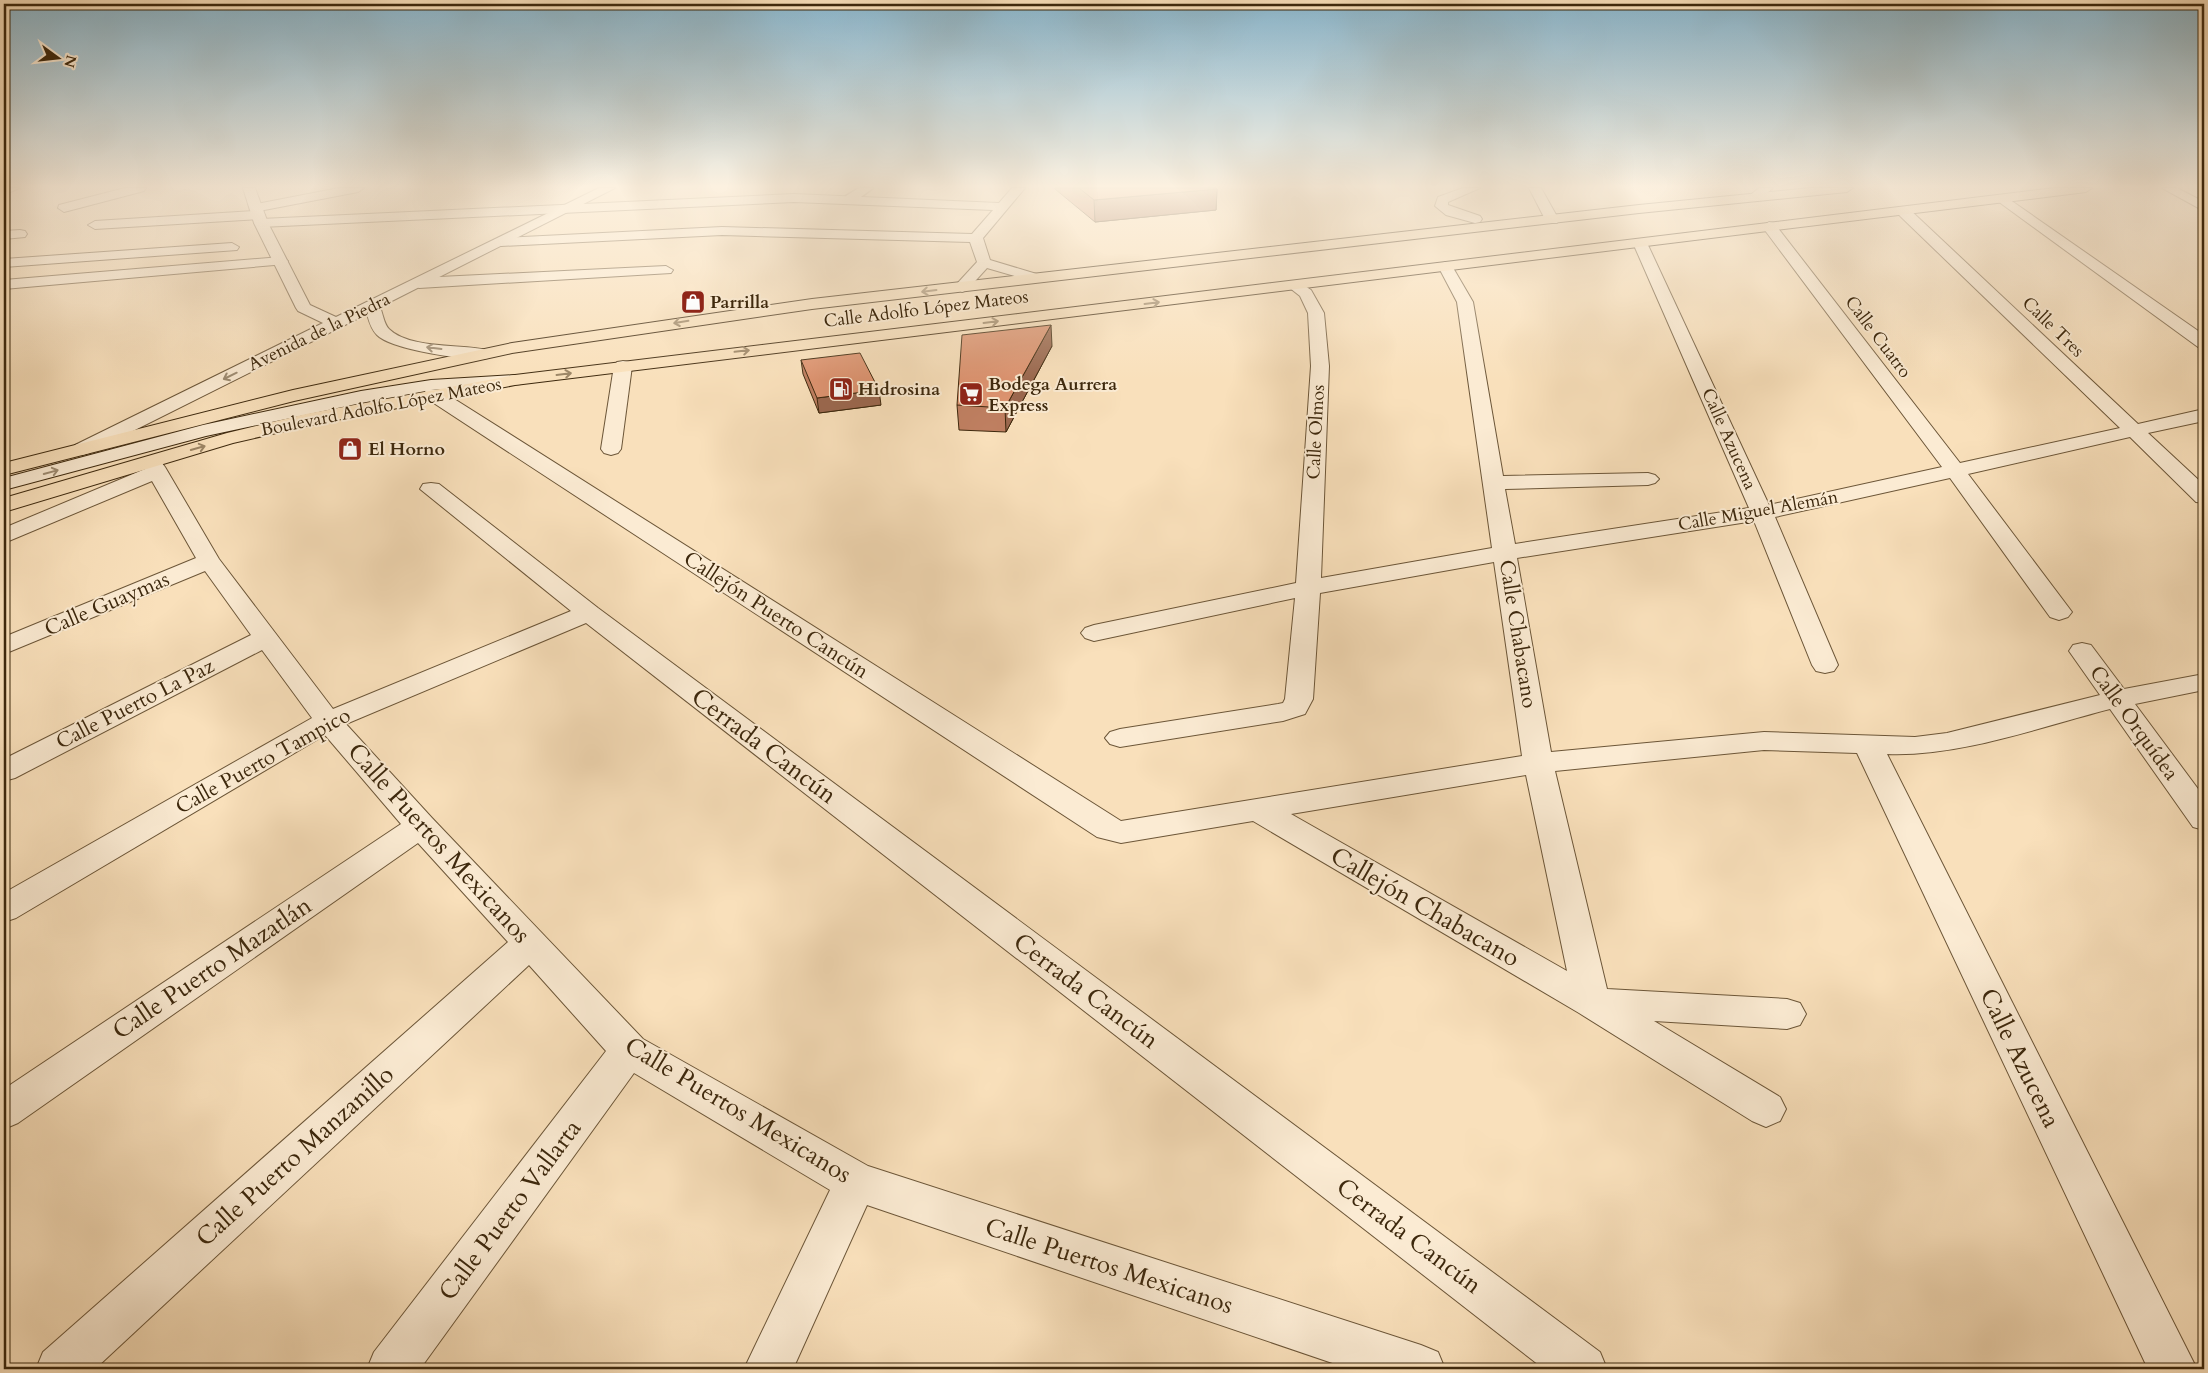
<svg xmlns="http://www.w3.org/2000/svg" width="2208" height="1373" viewBox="0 0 2208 1373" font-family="Cardo,serif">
<rect width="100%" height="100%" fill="#f9e0bb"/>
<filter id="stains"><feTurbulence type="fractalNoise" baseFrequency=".004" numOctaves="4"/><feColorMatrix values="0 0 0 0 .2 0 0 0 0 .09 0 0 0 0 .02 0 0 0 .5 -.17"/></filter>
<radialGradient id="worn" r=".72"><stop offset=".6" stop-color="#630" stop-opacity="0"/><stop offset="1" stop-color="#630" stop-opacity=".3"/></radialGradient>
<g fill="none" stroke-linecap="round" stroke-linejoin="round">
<defs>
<polygon id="pedestrian" points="859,188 873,188 854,202 846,202 846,196"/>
<g id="minor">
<polygon points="4,188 19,188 4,195"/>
<polygon points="125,188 146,188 144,191 64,212 58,208 59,205"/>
<polygon points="339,188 364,188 358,192 259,211 265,215 259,219 95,229 88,225 95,221 254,211 250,208 251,205"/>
<polygon points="1012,188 1025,188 983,238 990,260 1040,275 1042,278 1035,282 987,268 967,290 962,292 954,287 977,262 970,242 722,235 501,246 494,242 501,238 722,227 972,234 993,210 794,202 261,227 254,223 261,219 794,194 999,203"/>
<polygon points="1463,188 1480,188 1448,202 1448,205 1480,216 1482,219 1480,222 1475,223 1446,215 1435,206 1438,197"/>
<polygon points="1529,188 1541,188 1559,220 1557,223 1547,223"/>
<polygon points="1759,188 1773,188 1758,200 1750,200 1748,197"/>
<polygon points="2003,195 2204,335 2204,348 2198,347 1999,202 1997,199"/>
<path d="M 1903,207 L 1908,208 L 2138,424 L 2204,409 L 2204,421 L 2148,433 L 2204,485 L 2204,503 L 2196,502 L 2130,437 L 1968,474 L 2072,612 L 2068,617 L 2059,620 L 2050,617 L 1950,478 L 1775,517 L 1838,665 L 1834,671 L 1825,673 L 1816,671 L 1812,665 L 1754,521 L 1517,558 L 1551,752 L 1764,732 L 1915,737 L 1947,733 L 2100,695 L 2069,651 L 2073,645 L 2082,643 L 2091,645 L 2124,689 L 2204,674 L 2204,690 L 2135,704 L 2204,797 L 2204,830 L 2193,827 L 2110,709 C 2040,727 1959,757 1887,754 L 2197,1369 L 2148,1369 L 1857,753 L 1764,750 L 1555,771 L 1607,989 L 1787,999 L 1800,1003 L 1806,1014 L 1800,1025 L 1787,1029 L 1654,1021 L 1780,1097 L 1786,1109 L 1780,1121 L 1766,1127 L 1752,1121 L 1579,1013 L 1253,821 L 1121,843 L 1097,837 L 426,398 L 424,394 L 426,390 L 440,390 L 1121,821 L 1522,756 L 1494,562 L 1320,593 L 1313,699 L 1305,714 L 1283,721 L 1120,747 L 1110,744 L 1105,738 L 1110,732 L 1120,729 L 1278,704 L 1283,703 L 1285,699 L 1295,598 L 1094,641 L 1085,638 L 1081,633 L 1085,628 L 1094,625 L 1296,583 L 1311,366 L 1308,313 L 1300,296 L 1286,285 L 1289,282 L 1299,282 L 1311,290 L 1324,313 L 1329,366 L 1321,578 L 1492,548 L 1457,302 L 1438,266 L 1445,262 L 1452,266 L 1473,302 L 1503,476 L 1648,473 L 1655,475 L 1659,479 L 1655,483 L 1648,485 L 1505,489 L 1515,544 L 1749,508 L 1633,243 L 1640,239 L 1647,243 L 1769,505 L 1942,467 L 1764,229 L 1762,226 L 1769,222 L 1774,223 L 1960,463 L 2120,428 L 1898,214 L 1897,211 ZM 1526,775 L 1567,971 L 1291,814 Z"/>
<polygon points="20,230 25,231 27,234 25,237 4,239 4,231"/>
<polygon points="232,243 239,247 237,250 4,267 4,259"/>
<polygon points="281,257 288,261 286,264 4,289 4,280"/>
<polygon points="666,266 673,270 671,273 419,288 411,283 419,278"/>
<polygon points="623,361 629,362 632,366 621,449 618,453 611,455 604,453 601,449 614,366 617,362"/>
<polygon points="151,456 158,458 165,467 219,559 333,709 571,611 420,489 423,484 431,483 439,484 598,608 1600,1352 1607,1369 1544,1369 586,623 346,724 432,818 643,1039 868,1166 1421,1345 1438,1352 1445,1369 1350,1369 867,1205 793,1369 744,1369 830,1190 634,1073 420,1369 367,1369 374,1352 606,1051 529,965 95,1369 36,1369 43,1352 508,942 418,843 18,1123 4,1129 4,1089 401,824 325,735 16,918 4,922 4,893 312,718 262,650 15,778 4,781 4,759 251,635 205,571 4,654 4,637 196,558 152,481 4,543 4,528 145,469 141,462 144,458"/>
</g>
<g id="tertiary">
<path d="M 243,188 L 255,188 L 268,223 L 310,305 L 336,317 L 599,188 L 615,188 L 380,307 C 383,314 384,324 389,329 C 409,349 462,344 488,350 L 491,354 L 488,358 C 469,362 390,349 377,335 C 371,329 369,321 367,314 L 89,453 L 82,455 L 75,453 L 72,449 L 75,445 L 323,323 L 298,311 L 296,308 L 254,223 Z"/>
<polygon points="2162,188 2177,188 2204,202 2204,211"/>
</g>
<polygon id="secondary" points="515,375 521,376 524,380 521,384 431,390 361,403 206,436 4,490 4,478 203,425 361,391 431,380"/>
<g id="primary">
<polygon points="1810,188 1853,188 1847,192 1639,213 812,309 512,353 294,401 4,475 4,463 293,390 512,343 812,299 1639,205"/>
<polygon points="2055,188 2092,188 2086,192 515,385 306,426 233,443 4,512 4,498 227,433 306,414 515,375"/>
</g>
</defs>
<!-- pedestrian casing -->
<use href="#pedestrian" stroke="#6c5638" stroke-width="3"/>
<!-- minor casing -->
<use href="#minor" stroke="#6c5638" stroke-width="2"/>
<!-- tertiary casing -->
<use href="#tertiary" stroke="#6c5638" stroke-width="2"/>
<!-- secondary casing -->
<use href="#secondary" stroke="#3d280d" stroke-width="2"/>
<!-- primary casing -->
<use href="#primary" stroke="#3d280d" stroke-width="2"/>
<!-- pedestrian -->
<use href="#pedestrian" fill="#fbebd3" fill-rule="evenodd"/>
<!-- minor -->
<use href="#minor" fill="#fbebd3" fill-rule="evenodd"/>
<!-- tertiary -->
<use href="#tertiary" fill="#fbebd3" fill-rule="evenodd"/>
<!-- secondary -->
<use href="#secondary" fill="#fbebd3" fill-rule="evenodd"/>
<!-- primary -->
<use href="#primary" fill="#f9e0bb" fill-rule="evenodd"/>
</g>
<!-- wall -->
<g fill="#bf7f61" stroke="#3d280d">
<polygon points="1055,188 1216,188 1217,189 1216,210 1095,222 1055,189"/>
<polygon points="1052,346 1006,432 959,430 957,405"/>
<polygon points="801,360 881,405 819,413 803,374"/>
</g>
<!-- shaded-wall -->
<g fill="#9b684f" stroke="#3d280d">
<polygon points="1217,189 1216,210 1095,222 1094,200"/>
<polygon points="1051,325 1052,346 1006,432 1005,408"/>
<polygon points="879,390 881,405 819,413 817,398"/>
</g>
<!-- building -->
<g fill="#de9471" stroke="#3d280d">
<polygon points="1079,188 1216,188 1217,189 1094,200"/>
<polygon points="1051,325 1005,408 957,405 962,335"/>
<polygon points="860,353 879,390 817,398 801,360"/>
</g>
<!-- one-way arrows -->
<defs><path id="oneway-shaft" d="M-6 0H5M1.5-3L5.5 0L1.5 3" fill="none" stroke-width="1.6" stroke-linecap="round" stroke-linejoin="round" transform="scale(1.25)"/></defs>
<g stroke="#9b8464">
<use href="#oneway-shaft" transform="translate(929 291) rotate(173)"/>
<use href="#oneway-shaft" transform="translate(1152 303) rotate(-7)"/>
<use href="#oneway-shaft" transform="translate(681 322) rotate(171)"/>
<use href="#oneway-shaft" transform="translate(991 322) rotate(-7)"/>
<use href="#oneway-shaft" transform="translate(742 351) rotate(-6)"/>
<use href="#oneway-shaft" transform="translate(564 374) rotate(-7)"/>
<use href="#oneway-shaft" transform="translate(198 448) rotate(-16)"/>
</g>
<g stroke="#9c8a70">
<use href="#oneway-shaft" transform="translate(434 348) rotate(-173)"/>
<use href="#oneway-shaft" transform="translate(230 376) rotate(154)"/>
<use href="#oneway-shaft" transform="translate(51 472) rotate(-15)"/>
</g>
<!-- sky -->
<linearGradient id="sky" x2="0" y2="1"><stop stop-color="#8ab8d0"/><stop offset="0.49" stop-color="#fcf1e0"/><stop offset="1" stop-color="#fcf1e0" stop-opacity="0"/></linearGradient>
<rect width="2208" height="380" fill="url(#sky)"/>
<!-- icons -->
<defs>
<symbol id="shop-square" viewBox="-11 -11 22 22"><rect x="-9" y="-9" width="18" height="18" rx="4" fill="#8f2418" stroke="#fbebd3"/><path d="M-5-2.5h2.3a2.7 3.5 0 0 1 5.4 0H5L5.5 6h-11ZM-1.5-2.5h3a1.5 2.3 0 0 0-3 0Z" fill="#fff"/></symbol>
<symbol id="fuel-square" viewBox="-11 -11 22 22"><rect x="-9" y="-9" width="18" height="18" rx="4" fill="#8f2418" stroke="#fbebd3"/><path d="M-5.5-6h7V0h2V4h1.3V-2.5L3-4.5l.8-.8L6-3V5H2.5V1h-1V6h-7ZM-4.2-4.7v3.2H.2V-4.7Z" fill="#fff"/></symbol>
<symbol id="supermarket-square" viewBox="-11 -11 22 22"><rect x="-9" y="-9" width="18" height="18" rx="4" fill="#8f2418" stroke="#fbebd3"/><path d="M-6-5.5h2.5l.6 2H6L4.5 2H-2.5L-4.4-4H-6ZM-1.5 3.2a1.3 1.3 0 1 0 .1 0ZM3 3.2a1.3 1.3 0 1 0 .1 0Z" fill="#fff"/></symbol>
</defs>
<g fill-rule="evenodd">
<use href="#shop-square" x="679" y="288" width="28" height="28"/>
<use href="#fuel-square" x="827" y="375" width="28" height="28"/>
<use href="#supermarket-square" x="957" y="380" width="28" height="28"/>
<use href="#shop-square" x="336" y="435" width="28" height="28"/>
</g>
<g text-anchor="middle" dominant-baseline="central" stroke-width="4" stroke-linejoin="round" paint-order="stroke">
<!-- far-poi labels -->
<g font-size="18" font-weight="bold" fill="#3d280d" stroke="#fbebd3" text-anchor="start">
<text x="710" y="302">Parrilla</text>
<text x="988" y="384">Bodega Aurrera<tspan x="988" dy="21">Express</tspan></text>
<text x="858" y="389">Hidrosina</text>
<text x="368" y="449">El Horno</text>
</g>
<!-- far-street labels -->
<g font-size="18" fill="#3d280d" stroke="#fbebd3">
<text transform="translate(926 309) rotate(-7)">Calle Adolfo López Mateos</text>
<text transform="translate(2053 327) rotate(44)">Calle Tres</text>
<text transform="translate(319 332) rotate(-26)">Avenida de la Piedra</text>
<text transform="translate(1878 337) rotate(53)">Calle Cuatro</text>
<text transform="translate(381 407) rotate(-11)">Boulevard Adolfo López Mateos</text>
<text transform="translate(1316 432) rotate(-87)">Calle Olmos</text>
<text transform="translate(1729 439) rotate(66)">Calle Azucena</text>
<text transform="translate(1758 511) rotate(-10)">Calle Miguel Alemán</text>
</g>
<!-- street labels -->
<g font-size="21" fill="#3d280d" stroke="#fbebd3">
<text transform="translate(107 604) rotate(-23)">Calle Guaymas</text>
<text transform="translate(776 615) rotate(33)">Callejón Puerto Cancún</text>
<text transform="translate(1518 634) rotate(81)">Calle Chabacano</text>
<text transform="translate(135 704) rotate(-27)">Calle Puerto La Paz</text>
<text transform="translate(2134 723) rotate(54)">Calle Orquídea</text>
<text transform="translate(263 761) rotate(-29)">Calle Puerto Tampico</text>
</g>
<!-- near-street labels -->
<g font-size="25" fill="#3d280d" stroke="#fbebd3">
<text transform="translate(764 746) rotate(37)">Cerrada Cancún</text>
<text transform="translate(439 843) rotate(48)">Calle Puertos Mexicanos</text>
<text transform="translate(1425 907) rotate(30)">Callejón Chabacano</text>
<text transform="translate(212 968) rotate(-34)">Calle Puerto Mazatlán</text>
<text transform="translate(1086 991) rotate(37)">Cerrada Cancún</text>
<text transform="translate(2020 1058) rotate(64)">Calle Azucena</text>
<text transform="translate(738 1110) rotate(31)">Calle Puertos Mexicanos</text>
<text transform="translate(295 1156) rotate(-42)">Calle Puerto Manzanillo</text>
<text transform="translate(510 1210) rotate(-53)">Calle Puerto Vallarta</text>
<text transform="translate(1409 1236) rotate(37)">Cerrada Cancún</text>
<text transform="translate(1109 1266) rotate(18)">Calle Puertos Mexicanos</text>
</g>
</g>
<!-- margin -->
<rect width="2208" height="1373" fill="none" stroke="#f9e0bb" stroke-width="20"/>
<rect x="5" y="5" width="2198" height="1363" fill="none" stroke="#3d280d" stroke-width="2.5"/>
<rect x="10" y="10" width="2188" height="1353" fill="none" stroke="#3d280d"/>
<!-- north arrow -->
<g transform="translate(58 58) rotate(105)" stroke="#fbebd3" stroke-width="4" paint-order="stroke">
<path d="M0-4L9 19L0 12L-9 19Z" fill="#3d280d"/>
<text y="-8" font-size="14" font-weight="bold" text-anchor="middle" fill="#3d280d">N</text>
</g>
<rect width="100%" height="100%" filter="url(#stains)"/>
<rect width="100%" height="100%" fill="url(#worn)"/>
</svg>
